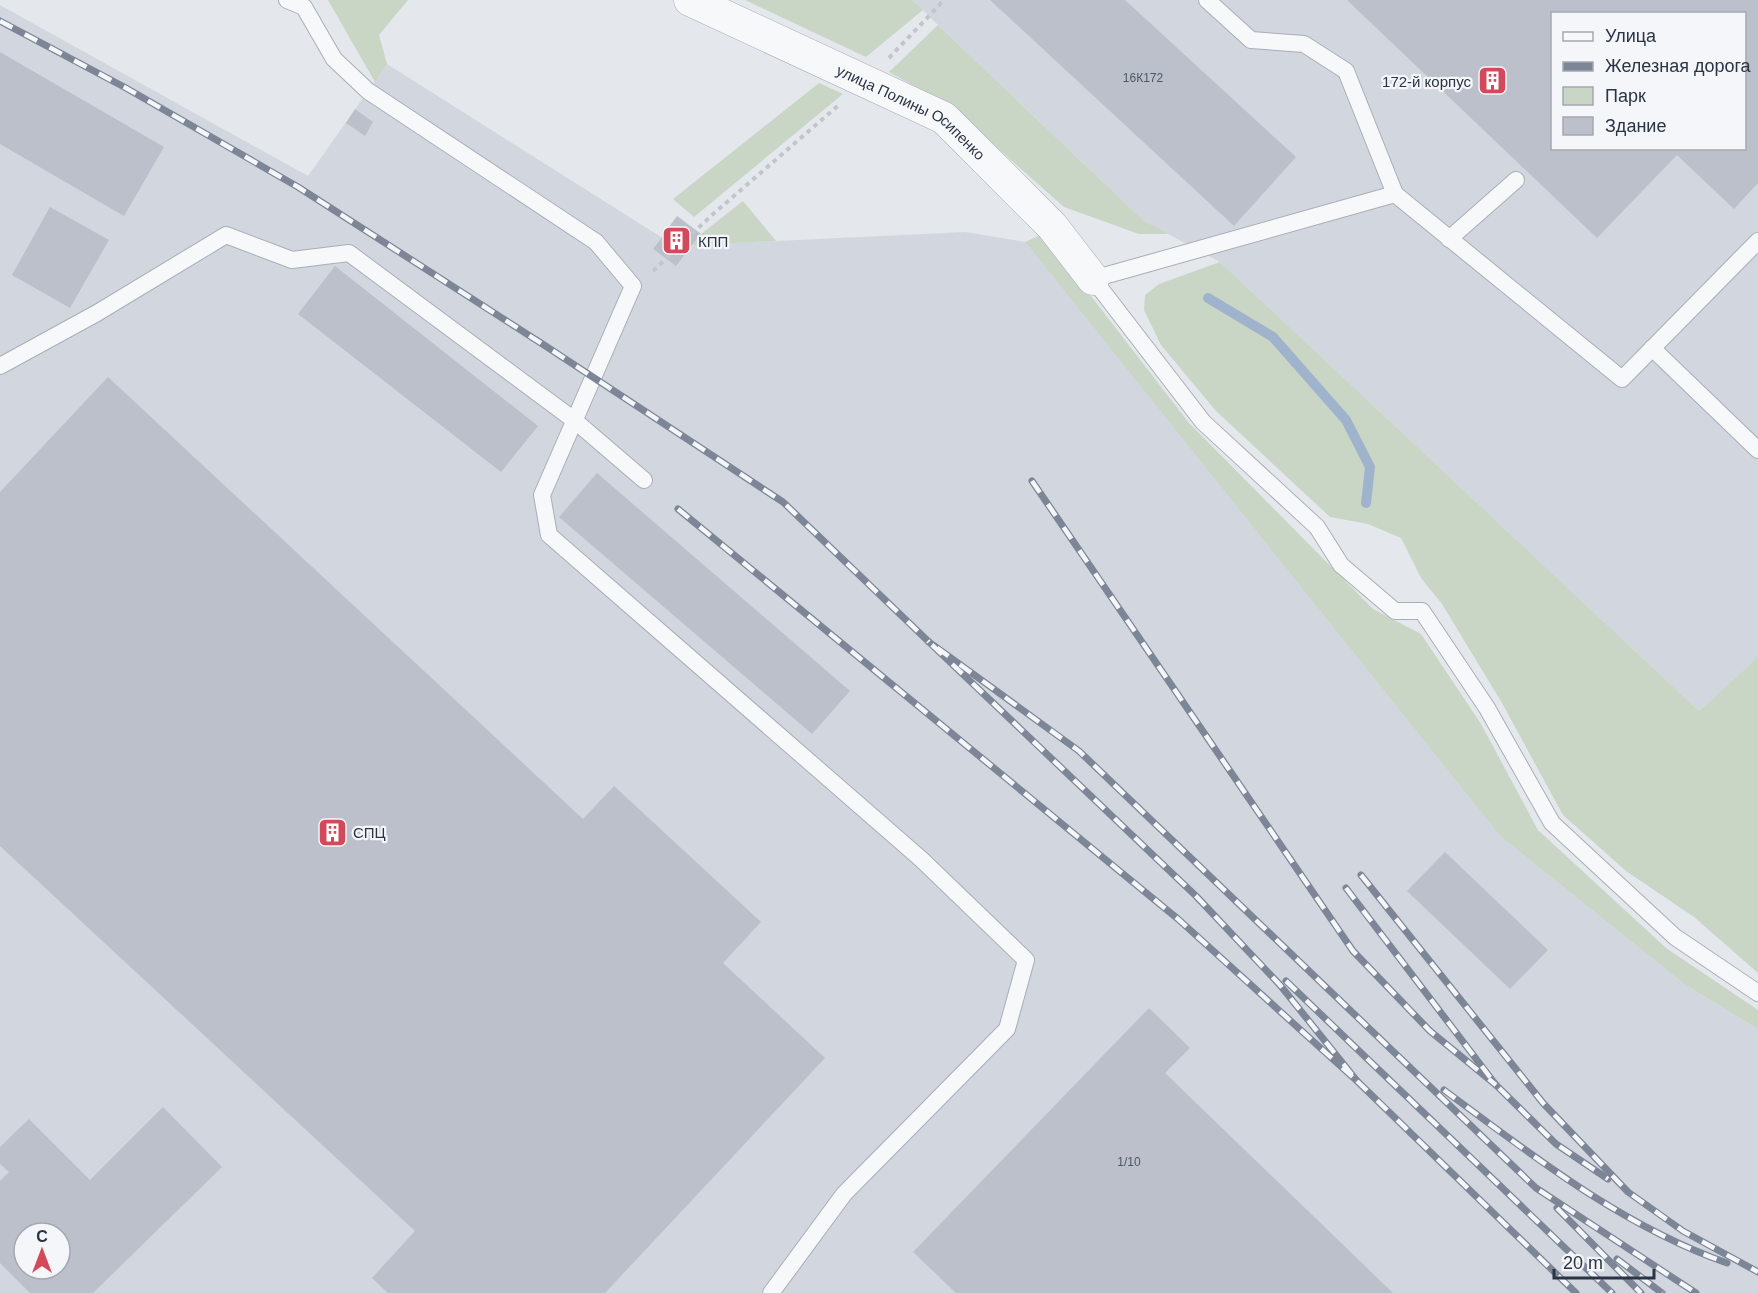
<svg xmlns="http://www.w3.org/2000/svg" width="1758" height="1293" viewBox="0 0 1758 1293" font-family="Helvetica,sans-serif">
<rect width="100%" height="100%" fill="#e4e7ec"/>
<!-- built -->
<g fill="#d2d6de" fill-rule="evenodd">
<path d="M 912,0 L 1758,0 L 1758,657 L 1699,711 L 1220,262 L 1144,221 ZM 1552,14 L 1744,14 L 1744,148 L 1552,148 Z"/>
<path d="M 0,5 L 308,176 L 387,64 L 661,237 L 653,249 L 676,266 L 693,245 L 965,232 L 1025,242 L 1500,836 L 1684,984 L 1758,1029 L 1758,1293 L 0,1293 ZM 24,1233 L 60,1233 L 60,1269 L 24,1269 Z"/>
</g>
<!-- green -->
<g fill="#c9d6c5">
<polygon points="328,0 408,0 379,35 387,64 375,82"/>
<polygon points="745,0 912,0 923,10 866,57"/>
<polygon points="938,25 1144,221 1169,234 1139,234 1064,207 951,107 889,72"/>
<polygon points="819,83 843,94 694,217 673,199"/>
<polygon points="743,201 776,241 693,245 701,234"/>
<polygon points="1043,234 1189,423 1373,609 1421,634 1481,724 1538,830 1666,948 1758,1010 1758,1029 1684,984 1500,836 1025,242"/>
<polygon points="1220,262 1699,711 1758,657 1758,973 1694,917 1626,871 1563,815 1502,703 1442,604 1421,578 1401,538 1368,524 1330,517 1216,411 1161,345 1144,310 1145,295 1159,284"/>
</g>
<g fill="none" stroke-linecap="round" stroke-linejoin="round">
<!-- stream -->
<polyline stroke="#9fb4cc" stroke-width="10" points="1208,298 1273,337 1346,420 1370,467 1366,503"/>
</g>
<!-- building -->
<g fill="#bbc0ca" fill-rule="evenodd">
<polygon points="990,0 1125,0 1296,157 1234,226"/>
<path d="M 1347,0 L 1758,0 L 1758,183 L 1734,209 L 1677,155 L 1597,238 ZM 1552,14 L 1744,14 L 1744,148 L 1552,148 Z"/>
<polygon points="0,52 164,147 124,216 0,144"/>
<polygon points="355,109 373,122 365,136 346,123"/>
<polygon points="50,207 109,240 70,308 12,275"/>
<polygon points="677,216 701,234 676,266 653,249"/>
<polygon points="335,266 538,426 501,472 298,314"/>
<polygon points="108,377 583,819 614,786 761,922 723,963 825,1058 605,1293 388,1293 372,1278 415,1231 0,846 0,492"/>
<polygon points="597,473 850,691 812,734 559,517"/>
<polygon points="1445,852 1548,950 1510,989 1407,891"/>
<polygon points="1149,1008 1190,1048 1165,1073 1393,1293 956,1293 913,1252"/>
<path d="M 163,1107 L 222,1167 L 93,1293 L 30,1293 L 0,1263 L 0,1181 L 9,1172 L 0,1164 L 0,1147 L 29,1119 L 90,1180 ZM 24,1233 L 60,1233 L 60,1269 L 24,1269 Z"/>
</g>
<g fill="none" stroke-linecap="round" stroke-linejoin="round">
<defs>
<g id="service">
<polyline points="287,0 304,7 334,59 368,91 596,242 633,286 542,495 549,535 921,859 1026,960 1007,1029 844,1194 771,1293"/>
<polyline points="1207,0 1251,40 1304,44 1346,71 1395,194"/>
<polyline points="1449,239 1516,180"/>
<polyline points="1758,241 1622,379 1395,194 1093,279 1203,422 1317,527 1341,565 1395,611 1422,611 1487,708 1552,823 1675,937 1758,993"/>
<polyline points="1652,348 1758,450"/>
<polyline points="0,366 97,313 226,235 292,260 349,253 574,420 644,480"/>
</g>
<g id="minor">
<path id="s1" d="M 690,0 L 944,118 L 1052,226 L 1093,279"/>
</g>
</defs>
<!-- service casing -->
<use href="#service" stroke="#a9aeb7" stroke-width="18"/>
<!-- minor casing -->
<use href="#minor" stroke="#a9aeb7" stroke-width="33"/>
<!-- path -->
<g stroke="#c2c5cb" stroke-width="4" stroke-dasharray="4.5 4.5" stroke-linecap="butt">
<polyline points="889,58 944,0"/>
<polyline points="653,271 712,215 840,104"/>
</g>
<!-- service -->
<use href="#service" stroke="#f7f8fa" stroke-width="16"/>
<!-- minor -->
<use href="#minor" stroke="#f7f8fa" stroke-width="32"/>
<defs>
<g id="rail">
<polyline points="0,21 126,88 298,187 544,345 783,502 929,642"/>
<polyline points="1032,481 1353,951 1430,1031 1496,1085"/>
<polyline points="678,509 1178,919 1357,1081 1280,985 1196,896 929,642 1079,751 1536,1188 1696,1293"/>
<polyline points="1361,875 1543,1103 1628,1192 1683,1231 1758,1272"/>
<polyline points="1346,888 1496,1085 1556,1144 1608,1179"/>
<polyline points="1286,981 1612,1293"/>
<polyline points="1357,1081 1576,1293"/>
<path d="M 1444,1090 C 1533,1156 1622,1226 1727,1263"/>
<polyline points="1557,1208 1641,1293"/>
<polyline points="1617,1259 1662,1293"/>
</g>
</defs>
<!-- rail casing -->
<use href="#rail" stroke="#7d8696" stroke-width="7"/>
<!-- rail -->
<use href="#rail" stroke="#f4f6f9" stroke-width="4.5" stroke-dasharray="14" stroke-linecap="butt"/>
</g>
<!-- icons -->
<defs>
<symbol id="building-square" viewBox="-11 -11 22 22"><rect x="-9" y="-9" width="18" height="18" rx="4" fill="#d1495b" stroke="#f4f6f9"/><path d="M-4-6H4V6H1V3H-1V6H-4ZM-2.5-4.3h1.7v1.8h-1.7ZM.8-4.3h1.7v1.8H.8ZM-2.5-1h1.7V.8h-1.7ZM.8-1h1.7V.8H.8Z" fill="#fff"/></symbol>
</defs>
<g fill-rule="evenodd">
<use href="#building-square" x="1476" y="64" width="33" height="33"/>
<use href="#building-square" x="660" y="224" width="33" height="33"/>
<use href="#building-square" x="316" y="816" width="33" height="33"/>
</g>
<g text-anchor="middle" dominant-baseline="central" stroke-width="4.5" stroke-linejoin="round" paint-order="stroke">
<!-- number labels -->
<g font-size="12" fill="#4f5766">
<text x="1143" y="78">16К172</text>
<text x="1129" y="1162">1/10</text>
</g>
<!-- poi labels -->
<g font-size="15" fill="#2b3445" stroke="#f4f6f9" text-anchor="start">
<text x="1471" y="81" text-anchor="end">172-й корпус</text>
<text x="698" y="241">КПП</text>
<text x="353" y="832">СПЦ</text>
</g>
<!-- street labels -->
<g font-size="15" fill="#2b3445" stroke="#f4f6f9">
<text stroke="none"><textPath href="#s1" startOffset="249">улица Полины Осипенко</textPath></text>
</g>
</g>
<!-- legend -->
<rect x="1551" y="12" width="195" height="138" fill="#f4f6f9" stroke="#a4a8b1" stroke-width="1.5"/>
<rect x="1563" y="32" width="30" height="9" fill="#f7f8fa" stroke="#a4a8b1" stroke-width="1.5"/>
<text x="1605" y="42" font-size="18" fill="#2b3445">Улица</text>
<rect x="1563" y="62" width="30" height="9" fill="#7d8696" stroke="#a4a8b1" stroke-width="1.5"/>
<text x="1605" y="72" font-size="18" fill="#2b3445">Железная дорога</text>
<rect x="1563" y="87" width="30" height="18" fill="#c9d6c5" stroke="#a4a8b1" stroke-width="1.5"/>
<text x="1605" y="102" font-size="18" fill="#2b3445">Парк</text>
<rect x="1563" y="117" width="30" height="18" fill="#bbc0ca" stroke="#a4a8b1" stroke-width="1.5"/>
<text x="1605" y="132" font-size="18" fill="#2b3445">Здание</text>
<!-- north arrow -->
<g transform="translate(42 1251)"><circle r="28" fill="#f4f6f9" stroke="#a4a8b1" stroke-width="1.5"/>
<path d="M0-4.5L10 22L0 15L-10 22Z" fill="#d1495b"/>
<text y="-9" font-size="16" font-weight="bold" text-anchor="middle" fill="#2b3445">С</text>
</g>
<!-- scale -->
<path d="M1554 1269v9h100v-9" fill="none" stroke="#2b3445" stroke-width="3"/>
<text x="1563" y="1269" font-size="18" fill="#2b3445" stroke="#f4f6f9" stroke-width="4.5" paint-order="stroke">20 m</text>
</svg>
